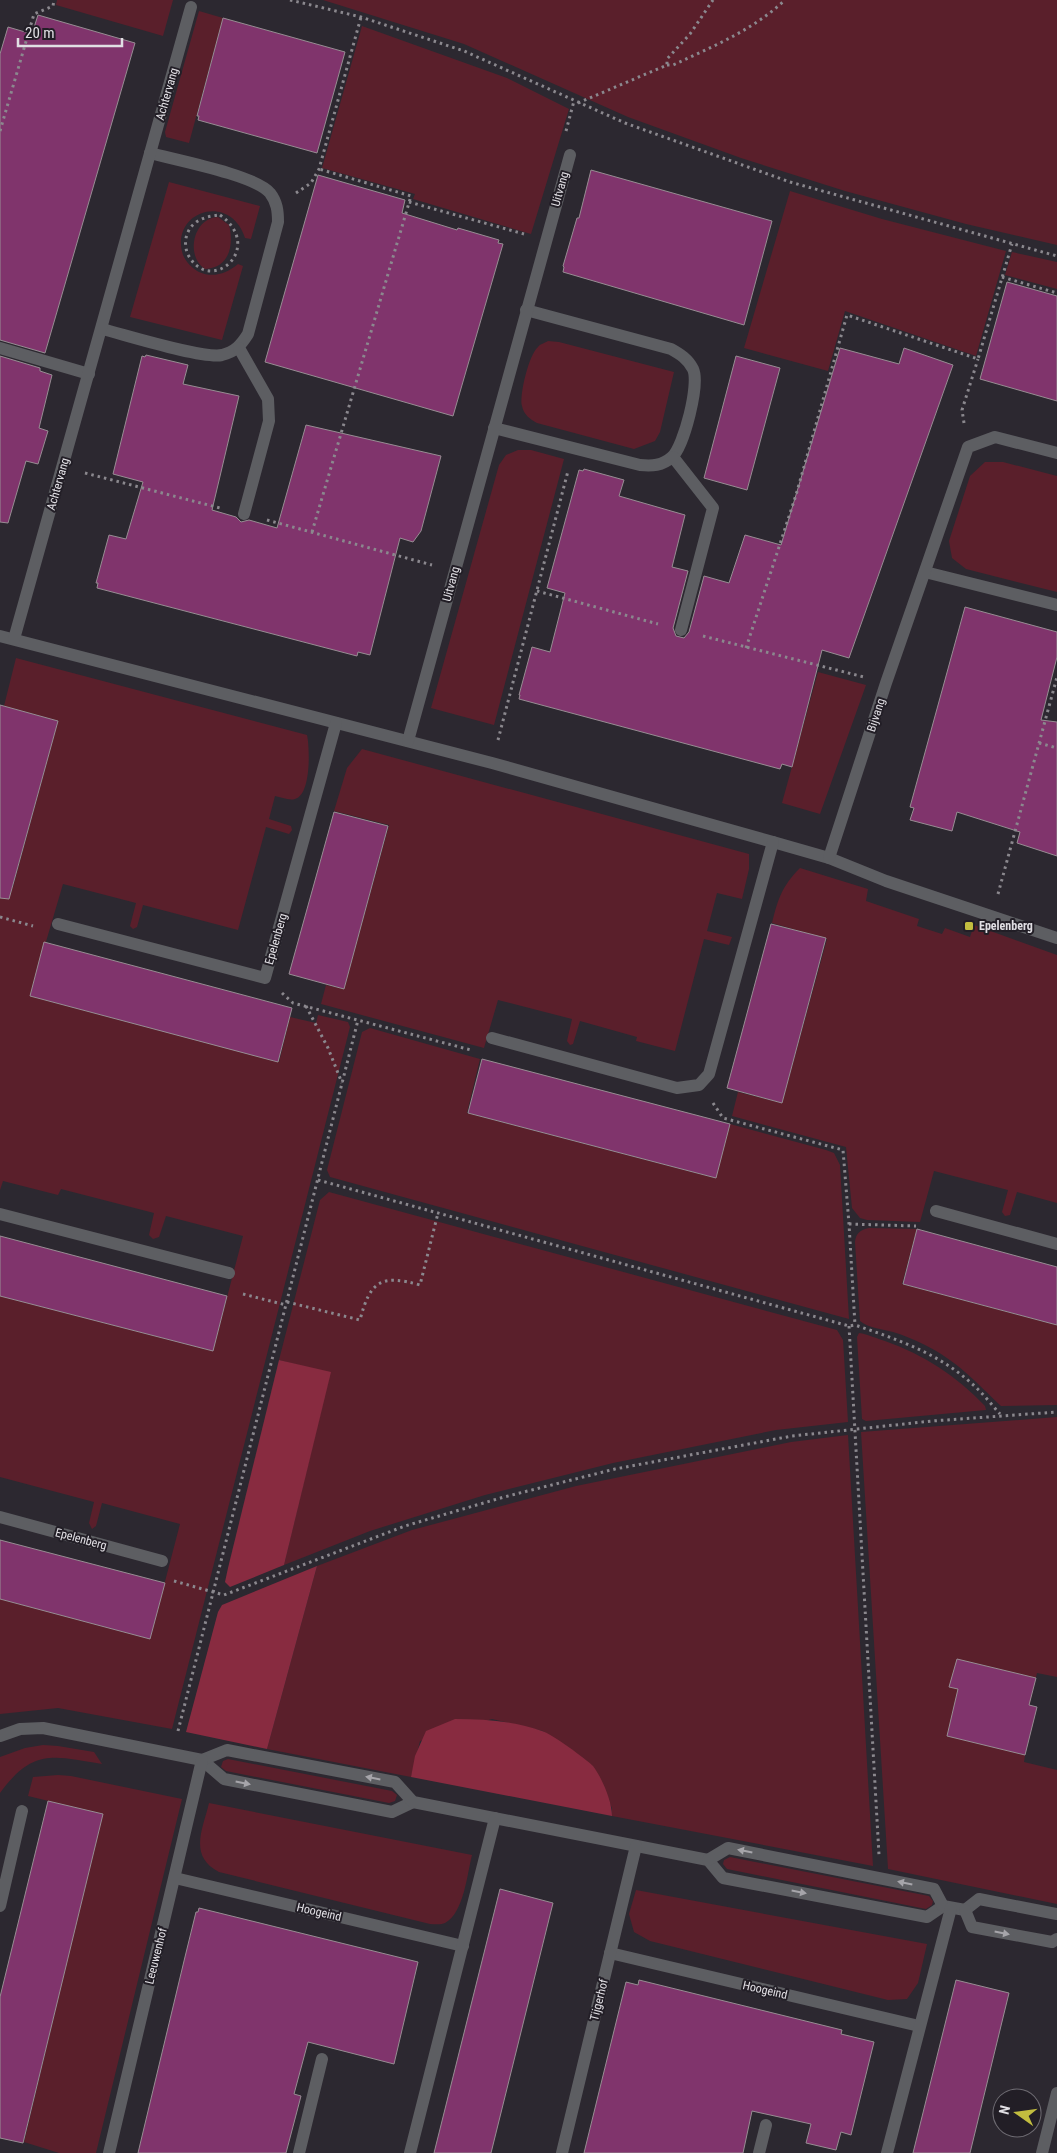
<svg xmlns="http://www.w3.org/2000/svg" width="1057" height="2153" viewBox="0 0 1057 2153" font-family="'Roboto Condensed',sans-serif">
<rect width="100%" height="100%" fill="#2c2830"/>
<!-- green -->
<g fill="#5a1f2b">
<polygon points="57,0 173,0 163,36 56,5"/>
<polygon points="323,0 1057,0 1057,245 966,224 845,191 741,158 628,117 464,44"/>
<polygon points="199,11 223,18 189,143 166,137 165,132"/>
<polygon points="362,26 507,78 569,109 531,234 413,199 415,194 322,168"/>
<path d="M 169,182 L 260,206 L 251,239 L 245,238 C 230,191 169,212 183,255 C 186,262 192,268 199,272 C 213,278 226,274 238,264 L 243,266 L 222,340 L 130,317 Z"/>
<polygon points="790,191 882,219 1006,251 976,356 845,311 828,371 744,348"/>
<path d="M 218,217 L 229,225 C 234,244 230,268 205,269 C 185,256 193,218 218,217 Z"/>
<polygon points="1012,252 1057,262 1057,289 1005,275"/>
<path d="M 548,341 L 559,342 L 674,372 L 660,432 L 655,441 L 634,449 L 537,423 C 530,419 524,415 522,406 C 519,396 529,354 538,347 C 540,344 545,343 548,341 Z"/>
<polygon points="518,450 531,450 564,459 494,725 431,708 499,465 506,455"/>
<polygon points="985,462 1003,462 1057,476 1057,592 966,569 952,558 949,541 970,476"/>
<path d="M 16,658 L 307,735 C 310,749 311,795 295,799 C 289,801 281,797 275,796 L 269,819 L 291,826 L 292,830 L 289,834 L 266,827 L 238,930 L 143,905 L 137,927 L 133,929 L 130,926 L 136,903 L 63,884 L 30,996 L 279,1062 L 290,1017 L 316,1023 L 318,1015 L 348,1022 L 350,1027 L 172,1729 L 58,1708 L 0,1714 L 0,1599 L 150,1639 L 180,1524 L 102,1503 L 96,1526 L 92,1529 L 89,1523 L 94,1502 L 0,1477 L 0,1296 L 213,1351 L 243,1236 L 166,1216 L 159,1237 L 153,1239 L 149,1235 L 154,1213 L 61,1189 L 58,1195 L 3,1181 L 0,1190 L 0,884 L 13,887 L 58,721 L 4,706 Z"/>
<polygon points="818,672 866,685 820,814 782,803"/>
<polygon points="362,749 749,854 749,869 742,899 717,893 707,931 732,937 729,945 704,939 675,1051 636,1041 637,1037 580,1021 573,1044 570,1045 567,1041 572,1019 498,1000 484,1048 321,1004 326,985 344,989 389,825 334,811 347,768"/>
<path d="M 800,868 L 868,889 L 866,901 L 919,919 L 917,926 L 942,934 L 945,928 L 970,937 L 974,925 L 1057,955 L 1057,1203 L 1017,1192 L 1010,1215 L 1005,1216 L 1002,1212 L 1008,1190 L 934,1171 L 920,1222 L 867,1220 L 860,1218 L 852,1208 L 846,1147 L 732,1116 L 738,1092 L 782,1103 L 827,939 L 772,923 C 778,899 782,886 800,868 Z"/>
<polygon points="370,1028 480,1059 467,1113 715,1178 730,1124 826,1150 834,1153 840,1165 849,1319 330,1177 327,1170 362,1032"/>
<polygon points="329,1192 837,1330 843,1340 848,1422 776,1430 613,1463 485,1495 370,1531 284,1565 330,1373 279,1360 320,1200"/>
<path d="M 869,1228 L 917,1229 L 902,1284 L 1057,1325 L 1057,1405 L 1001,1406 C 977,1383 956,1360 925,1345 C 915,1340 903,1335 893,1332 C 882,1329 868,1328 860,1321 L 855,1242 C 856,1233 860,1230 869,1228 Z"/>
<path d="M 859,1333 C 868,1334 877,1339 885,1341 C 924,1355 957,1376 985,1406 L 986,1410 L 866,1421 L 862,1419 L 857,1337 Z"/>
<polygon points="1057,1417 1057,1677 1037,1673 1018,1754 1025,1755 1024,1762 1057,1770 1057,1904 888,1869 861,1432"/>
<polygon points="848,1435 873,1866 612,1816 612,1808 592,1766 543,1731 492,1719 420,1741 411,1777 267,1749 317,1566 412,1530 576,1486 791,1442"/>
<path d="M 43,1745 L 58,1746 L 94,1752 L 102,1764 C 53,1756 33,1748 0,1793 L 0,1757 L 25,1748 Z"/>
<polygon points="228,1759 392,1791 397,1795 395,1801 389,1803 226,1771 221,1767 223,1761"/>
<polygon points="58,1775 71,1776 182,1799 96,2153 59,2153 24,2142 102,1814 28,1796 33,1777"/>
<path d="M 209,1803 L 472,1855 C 467,1874 464,1913 445,1923 C 441,1925 435,1924 430,1924 L 219,1872 C 188,1856 203,1829 209,1803 Z"/>
<polygon points="730,1857 929,1896 933,1901 932,1905 926,1909 727,1869 723,1864 724,1860"/>
<polygon points="636,1890 927,1944 918,1983 907,1999 888,2000 650,1941 634,1932 629,1914"/>
</g>
<!-- forest -->
<g fill="#882b40">
<polygon points="279,1360 331,1372 284,1565 230,1587 225,1582 228,1568"/>
<polygon points="317,1566 267,1749 186,1732 218,1612 222,1605"/>
<path d="M 455,1719 C 485,1719 514,1721 542,1731 C 552,1734 586,1759 593,1766 C 602,1778 612,1801 612,1816 L 411,1777 L 415,1756 L 426,1731 Z"/>
</g>
<!-- building -->
<g fill="#80346c" stroke="#978d93">
<polygon points="38,15 135,43 45,353 0,340 0,54 8,27 32,34"/>
<polygon points="223,18 345,52 317,153 198,120 199,116 197,116"/>
<polygon points="591,170 772,221 744,325 563,272 564,267 563,266 577,218 579,218"/>
<polygon points="318,175 405,200 402,213 457,230 458,228 499,240 498,243 503,244 453,416 265,362"/>
<polygon points="1007,282 1057,296 1057,401 980,379"/>
<polygon points="840,348 899,364 904,348 953,365 849,658 822,650 792,767 782,764 780,769 519,699 520,695 519,695 532,647 550,652 565,593 547,588 579,470 583,471 584,469 624,480 619,496 685,515 672,567 688,571 673,628 676,636 684,638 689,632 704,576 729,583 745,535 781,545"/>
<polygon points="146,355 188,365 183,384 239,396 212,510 236,517 241,522 249,520 277,528 306,425 441,456 421,531 413,542 400,538 370,655 358,652 357,656 97,588 98,583 96,583 109,535 126,539 143,482 113,474 142,356 145,357"/>
<polygon points="0,356 40,368 40,371 52,375 39,428 48,431 38,464 26,461 8,523 0,522"/>
<polygon points="736,356 780,368 747,490 704,478"/>
<polygon points="965,607 1057,632 1057,657 1041,720 1057,722 1057,856 1017,843 1020,832 957,812 952,831 910,820 914,808 910,807"/>
<polygon points="0,705 58,721 9,899 0,898"/>
<polygon points="334,812 388,826 344,989 289,974"/>
<polygon points="771,924 826,938 782,1103 727,1088"/>
<polygon points="44,942 292,1008 278,1062 30,996"/>
<polygon points="482,1059 730,1124 716,1178 468,1113"/>
<polygon points="917,1229 1057,1267 1057,1325 903,1284"/>
<polygon points="0,1236 227,1296 213,1351 0,1296"/>
<polygon points="0,1540 165,1583 150,1639 0,1599"/>
<polygon points="957,1659 1036,1678 1029,1705 1037,1707 1025,1755 947,1736 958,1689 949,1687"/>
<polygon points="48,1801 103,1814 23,2143 0,2138 0,1997"/>
<polygon points="500,1889 553,1903 491,2153 434,2153"/>
<polygon points="199,1908 418,1962 394,2064 308,2042 294,2094 301,2096 286,2153 138,2153 184,1961 196,1912 198,1912"/>
<polygon points="639,1980 842,2030 841,2034 874,2042 851,2135 841,2132 836,2150 806,2143 811,2124 752,2111 743,2153 584,2153 626,1982 638,1985"/>
<polygon points="956,1980 1009,1993 970,2153 913,2153"/>
</g>
<g fill="none" stroke-linecap="round" stroke-linejoin="round">
<!-- path -->
<g stroke="#8b888e" stroke-width="3" stroke-dasharray="2.5 4" stroke-linecap="butt">
<polyline points="290,0 361,17 464,51 625,123 790,182 1057,256"/>
<path d="M 667,65 L 673,65 C 712,47 753,30 785,0"/>
<polyline points="578,103 667,65 667,59 690,34 713,0"/>
<polyline points="0,131 34,14 53,6 54,0"/>
<polyline points="566,131 574,101"/>
<polyline points="296,193 311,183 319,169 361,17"/>
<polyline points="409,202 524,234"/>
<path d="M 220,215 C 265,247 213,294 190,258 C 185,251 184,240 188,232 C 194,219 208,216 220,215 Z"/>
<polyline points="1002,277 1057,293"/>
<polyline points="964,423 962,410 978,359"/>
<polyline points="85,473 220,508"/>
<polyline points="267,520 432,565"/>
<polyline points="312,532 411,196 319,169"/>
<polyline points="537,591 658,624"/>
<polyline points="703,636 864,677"/>
<polyline points="746,648 796,495 847,315 978,359 1012,244"/>
<polyline points="498,740 568,471"/>
<polyline points="1039,743 1057,748"/>
<polyline points="998,894 1057,677"/>
<polyline points="0,917 33,926"/>
<polyline points="282,993 293,1003 471,1050"/>
<polyline points="306,1006 328,1048 342,1083"/>
<polyline points="713,1103 723,1118 843,1150 849,1224 855,1325"/>
<path d="M 318,1180 L 849,1326 L 855,1325 C 896,1339 938,1353 971,1383 C 982,1392 991,1404 1000,1414"/>
<polyline points="849,1224 916,1226"/>
<polyline points="243,1294 286,1305"/>
<path d="M 287,1302 L 360,1320 C 370,1281 381,1274 420,1285 L 438,1213"/>
<polyline points="849,1326 879,1855"/>
<polyline points="174,1581 224,1595 405,1526 504,1497 615,1469 792,1436 932,1421 1057,1412"/>
<polyline points="178,1731 358,1020"/>
</g>
<!-- minor -->
<g stroke="#5d5e62" stroke-width="12">
<path d="M 102,329 C 126,335 202,359 222,355 C 235,352 241,345 248,334 L 278,222 C 278,211 277,202 270,193 C 255,175 176,160 150,153"/>
<polyline points="0,348 89,374"/>
<polyline points="239,348 268,399 269,421 244,514"/>
<path d="M 494,428 L 640,465 C 652,466 662,466 672,457 C 684,446 700,384 693,369 C 688,359 680,354 671,349 L 526,310"/>
<polyline points="673,457 713,508 681,630"/>
<polyline points="925,572 1057,605"/>
<polyline points="0,636 492,763 773,842 829,858 886,881 1057,938"/>
<polyline points="14,639 191,7"/>
<polyline points="408,741 570,155"/>
<polyline points="829,858 886,683 968,447 995,437 1057,453"/>
<polyline points="58,924 265,978 336,723"/>
<polyline points="492,1038 677,1088 699,1085 709,1074 773,842"/>
<polyline points="936,1211 1057,1244"/>
<polyline points="0,1214 229,1273"/>
<polyline points="0,1517 162,1561"/>
<polyline points="0,1736 20,1729 43,1728 202,1760 224,1779 392,1812 413,1802"/>
<polyline points="202,1760 227,1750 395,1782 413,1802 708,1860 723,1878 927,1917 943,1906 965,1910 979,1899 1057,1914"/>
<polyline points="708,1860 728,1848 934,1889 943,1906"/>
<polyline points="175,1878 463,1946"/>
<polyline points="0,1906 22,1811"/>
<polyline points="965,1910 972,1927 1052,1942 1057,1939"/>
<polyline points="610,1953 919,2026"/>
<polyline points="109,2153 202,1760"/>
<polyline points="299,2153 322,2059"/>
<polyline points="410,2153 495,1818"/>
<polyline points="562,2153 636,1846"/>
<polyline points="759,2153 766,2125"/>
<polyline points="887,2153 951,1908"/>
<polyline points="1042,2153 1057,2093"/>
</g>
</g>
<!-- one-way arrows -->
<defs><path id="oneway-solid" d="M-6-.8H1V-3.2L6.5 0L1 3.2V.8H-6Z" transform="scale(1.25)"/></defs>
<g fill="#a6a5aa">
<use href="#oneway-solid" transform="translate(373 1778) rotate(-169)"/>
<use href="#oneway-solid" transform="translate(243 1783) rotate(11)"/>
<use href="#oneway-solid" transform="translate(745 1851) rotate(-169)"/>
<use href="#oneway-solid" transform="translate(905 1883) rotate(-168)"/>
<use href="#oneway-solid" transform="translate(799 1892) rotate(11)"/>
<use href="#oneway-solid" transform="translate(1002 1933) rotate(11)"/>
</g>
<!-- markers -->
<rect fill="#c2bd3f" stroke="#221e26" stroke-width="2" x="964" y="921" width="10" height="10" rx="2.5"/>
<g text-anchor="middle" dominant-baseline="central" stroke-width="4" stroke-linejoin="round" paint-order="stroke">
<!-- street labels -->
<g font-size="12" fill="#e1dfe4" stroke="#221e26">
<text transform="translate(167 94) rotate(-74)">Achtervang</text>
<text transform="translate(560 189) rotate(-74)">Uitvang</text>
<text transform="translate(58 484) rotate(-74)">Achtervang</text>
<text transform="translate(451 584) rotate(-75)">Uitvang</text>
<text transform="translate(876 715) rotate(-72)">Bijvang</text>
<text transform="translate(276 939) rotate(-74)">Epelenberg</text>
<text transform="translate(81 1539) rotate(15)">Epelenberg</text>
<text transform="translate(319 1912) rotate(13)">Hoogeind</text>
<text transform="translate(156 1956) rotate(-76)">Leeuwenhof</text>
<text transform="translate(765 1990) rotate(13)">Hoogeind</text>
<text transform="translate(599 2000) rotate(-76)">Tijgerhof</text>
</g>
<!-- poi labels -->
<g font-size="12" font-weight="bold" fill="#e1dfe4" stroke="#221e26" text-anchor="start">
<text x="979" y="926">Epelenberg</text>
</g>
</g>
<!-- north arrow -->
<g transform="translate(1017 2113) rotate(284)"><circle r="24" fill="#221e26" stroke="#6e6b72"/>
<path d="M0-4L9 19L0 12L-9 19Z" fill="#c2bd3f"/>
<text y="-8" font-size="14" font-weight="bold" text-anchor="middle" fill="#e1dfe4">N</text>
</g>
<!-- scale -->
<path d="M18 38v8h104v-8" fill="none" stroke="#e1dfe4" stroke-width="2.5"/>
<text x="25" y="38" font-size="15" fill="#e1dfe4" stroke="#221e26" stroke-width="4" paint-order="stroke">20 m</text>
</svg>
